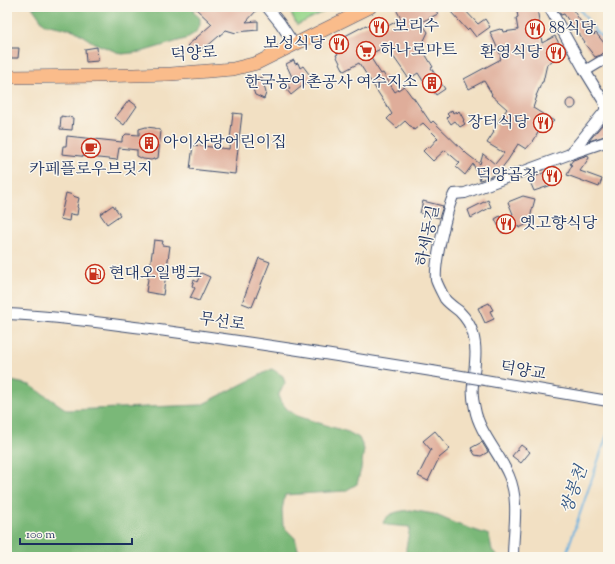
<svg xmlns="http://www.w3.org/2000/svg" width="615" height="564" viewBox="0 0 615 564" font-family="'Sorts Mill Goudy','Noto Serif KR',serif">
<rect width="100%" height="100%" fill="#fbf7ec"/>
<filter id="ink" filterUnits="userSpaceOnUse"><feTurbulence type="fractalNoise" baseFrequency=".025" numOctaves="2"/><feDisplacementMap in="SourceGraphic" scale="8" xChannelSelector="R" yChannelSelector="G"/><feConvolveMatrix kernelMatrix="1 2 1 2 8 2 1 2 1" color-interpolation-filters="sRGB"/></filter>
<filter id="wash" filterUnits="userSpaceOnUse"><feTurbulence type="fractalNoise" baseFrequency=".012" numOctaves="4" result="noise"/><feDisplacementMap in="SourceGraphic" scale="16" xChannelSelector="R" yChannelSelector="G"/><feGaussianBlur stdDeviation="0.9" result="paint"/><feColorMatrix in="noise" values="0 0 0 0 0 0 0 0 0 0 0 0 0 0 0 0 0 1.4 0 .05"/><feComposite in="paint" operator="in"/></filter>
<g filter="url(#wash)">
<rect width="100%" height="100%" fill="#f2e0c3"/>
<!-- green -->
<polygon fill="#99d78c" stroke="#5a8375" points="288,7 326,7 328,10 297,25"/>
<!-- forest -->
<g fill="#7ab878" stroke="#4a746b">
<polygon points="32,7 195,7 193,12 200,18 200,25 195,33 185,39 141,52 122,54 94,43 74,30 44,24"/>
<polygon points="272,369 283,376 285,383 279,394 279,399 287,409 297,416 348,432 359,438 364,449 361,469 357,484 345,491 285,495 282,510 283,526 295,538 299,553 298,557 11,557 7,554 7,380 30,385 67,410 201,405"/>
<path d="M 411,510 L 434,514 L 454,523 L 489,535 L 492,550 L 499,557 L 406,557 L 406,548 L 410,527 L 387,525 L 383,523 C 387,512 401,511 411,510 Z"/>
</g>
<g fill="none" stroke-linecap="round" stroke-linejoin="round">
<!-- stream -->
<g stroke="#67b0df" stroke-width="2">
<polyline points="578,7 595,30 608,44"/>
<polyline points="565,557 608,432"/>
</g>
</g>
<g id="blocks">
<!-- building -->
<g fill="#dfad9a">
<polygon points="194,7 254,7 257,10 246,22 258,21 258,30 237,32 236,33 226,30 205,48 204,47 195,55 187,46 212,24"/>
<polygon points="401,7 434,7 438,14 421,22 428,32 421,47 433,67 431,68 445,89 436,95 431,87 428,89 418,73 409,79 386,46 369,55 381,74 383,73 395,92 404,86 412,97 413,97 431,123 433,121 467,154 480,164 483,154 495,164 504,153 487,143 494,132 493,131 496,127 495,126 507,109 491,95 492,94 484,81 469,89 464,79 501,59 500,57 501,56 490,32 500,29 501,30 502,29 503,32 518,30 516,18 518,17 516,7 537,7 542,43 555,36 565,54 547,64 543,82 542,82 536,96 537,96 533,108 554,121 543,131 540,129 534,140 526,149 518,144 508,160 497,174 480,180 479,178 480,178 473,164 465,175 456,167 460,163 445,150 433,161 423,151 428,146 429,148 438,138 423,123 414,130 411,126 410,126 405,121 397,128 387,119 392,114 359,63 344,71 336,55 338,54 331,41 338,37 345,36 366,25 367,26 381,18 386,27 401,19 396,9"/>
<polygon points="457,7 462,7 478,24 485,19 490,27 476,37 469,28 467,30 451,12"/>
<polygon points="556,7 571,7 583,25 586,23 594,35 596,33 608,48 601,55 595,57 584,43 585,42 576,29 575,30 564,14 561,15"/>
<polygon points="97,47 98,61 86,62 85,49"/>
<polygon points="7,48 19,48 18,58 7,58"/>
<polygon points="294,60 295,64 298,63 300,68 303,66 312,78 291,95 287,90 290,88 285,82 292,77 286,64"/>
<polygon points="262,77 266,93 264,99 255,95 252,86 254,85 253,81 254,81 253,79"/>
<circle cx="571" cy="104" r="5"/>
<polygon points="129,100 137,106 124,125 115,118"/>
<polygon points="452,110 453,113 456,111 457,113 459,111 464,120 463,121 465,124 460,127 455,121 451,124 447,118 449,116 447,114"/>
<polygon points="233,113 242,114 235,174 190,169 193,145 229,149"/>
<polygon points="61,116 73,118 72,130 60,129"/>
<polygon points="608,118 608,135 589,141 597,131"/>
<polygon points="146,127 155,128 161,131 158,158 151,160 143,159 137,156 137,150 119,148 117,160 62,154 63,146 66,146 67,136 122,142 122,138 126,134 139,135 139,129"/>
<polygon points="588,155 589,158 580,171 602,179 599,187 567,175 572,165 570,164 573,160"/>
<polygon points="555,167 561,179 549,186 534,191 528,177 536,174 537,176"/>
<polygon points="66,193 73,195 73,196 79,198 77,207 78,208 77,215 70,214 69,221 60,219"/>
<polygon points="523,196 535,199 531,214 534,221 519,228 518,226 502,233 495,219 500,216 502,220 513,214 508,202"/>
<polygon points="488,200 491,207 471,218 468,210"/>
<polygon points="423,201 443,206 439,218 420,213"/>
<polygon points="113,205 120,215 107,224 100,214"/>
<polygon points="154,240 163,241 162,245 170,246 163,295 146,292"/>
<polygon points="259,258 270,262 252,307 242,303"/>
<polygon points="201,273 210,277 199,301 190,298 195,288 192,286 194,280 197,282"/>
<polygon points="489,303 493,310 490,311 494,319 485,323 478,308"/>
<polygon points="435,431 450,449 439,458 428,481 418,476 431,450 423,441"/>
<polygon points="482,442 488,452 481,456 475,455 471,448"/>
<polygon points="521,445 530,452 521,463 512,456"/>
</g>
</g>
</g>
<g filter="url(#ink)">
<use href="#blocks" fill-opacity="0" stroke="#3b4a6d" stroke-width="1"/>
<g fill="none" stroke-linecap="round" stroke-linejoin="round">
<defs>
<g id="minor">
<polyline points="267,7 280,23 294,44"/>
<polyline points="585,71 600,62 608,59"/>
<polyline points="570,154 608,141"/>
<path d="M 7,314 C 55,316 103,323 151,329 C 245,341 339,356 432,371"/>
<path d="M 513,557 C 513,530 520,502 509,476 C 500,454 479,432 475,409 C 473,401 472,393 473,385 C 474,368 478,350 473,334 C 471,325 465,317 459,311 C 454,307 449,304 445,299 C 442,293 438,286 436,280 C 434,263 447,209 454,194 L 465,193 L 570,154 L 605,111 L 605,105 L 604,102 L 585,71 L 549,7"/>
</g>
<polyline id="major" points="7,77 97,76 171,74 233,69 257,63 370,7"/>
</defs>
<!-- minor casing -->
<use href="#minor" stroke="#3b4a6d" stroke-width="12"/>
<!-- major casing -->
<use href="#major" stroke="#3b4a6d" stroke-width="14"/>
<!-- minor -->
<use href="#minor" stroke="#fff" stroke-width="10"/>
<!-- major -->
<use href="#major" stroke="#fabc8b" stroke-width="13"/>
<defs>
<polyline id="minor-bridge" points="432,371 608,401"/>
</defs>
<!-- minor-bridge casing -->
<use href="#minor-bridge" stroke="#3b4a6d" stroke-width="12" stroke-linecap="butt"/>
<!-- minor-bridge -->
<use href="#minor-bridge" stroke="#fff" stroke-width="10"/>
</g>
</g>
<!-- icons -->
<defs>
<symbol id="restaurant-ring" viewBox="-11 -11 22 22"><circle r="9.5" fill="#fbf7ec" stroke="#c8321e" stroke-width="1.5"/><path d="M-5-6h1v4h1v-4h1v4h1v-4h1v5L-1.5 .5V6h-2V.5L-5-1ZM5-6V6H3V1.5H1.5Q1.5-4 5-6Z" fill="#c8321e"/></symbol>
<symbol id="supermarket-ring" viewBox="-11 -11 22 22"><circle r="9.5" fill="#fbf7ec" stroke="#c8321e" stroke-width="1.5"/><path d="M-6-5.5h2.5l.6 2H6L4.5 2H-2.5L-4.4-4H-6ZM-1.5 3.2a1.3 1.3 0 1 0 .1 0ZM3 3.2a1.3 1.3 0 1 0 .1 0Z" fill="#c8321e"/></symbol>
<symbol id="building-ring" viewBox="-11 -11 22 22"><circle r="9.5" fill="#fbf7ec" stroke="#c8321e" stroke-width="1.5"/><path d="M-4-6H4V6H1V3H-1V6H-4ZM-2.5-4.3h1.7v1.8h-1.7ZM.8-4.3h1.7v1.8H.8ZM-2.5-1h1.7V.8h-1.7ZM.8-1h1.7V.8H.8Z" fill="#c8321e"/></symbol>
<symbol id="cafe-ring" viewBox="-11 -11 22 22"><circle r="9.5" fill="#fbf7ec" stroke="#c8321e" stroke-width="1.5"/><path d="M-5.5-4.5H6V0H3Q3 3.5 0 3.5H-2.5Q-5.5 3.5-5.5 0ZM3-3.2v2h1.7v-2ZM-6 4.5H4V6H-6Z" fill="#c8321e"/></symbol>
<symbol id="fuel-ring" viewBox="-11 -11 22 22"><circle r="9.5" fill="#fbf7ec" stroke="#c8321e" stroke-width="1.5"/><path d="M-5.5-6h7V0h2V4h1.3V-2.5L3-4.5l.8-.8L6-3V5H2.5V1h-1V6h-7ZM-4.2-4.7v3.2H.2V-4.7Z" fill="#c8321e"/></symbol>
</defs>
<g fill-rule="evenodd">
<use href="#restaurant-ring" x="368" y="16" width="22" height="22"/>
<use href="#restaurant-ring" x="524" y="18" width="22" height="22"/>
<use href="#restaurant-ring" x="328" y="33" width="22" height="22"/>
<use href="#supermarket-ring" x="355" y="40" width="22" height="22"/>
<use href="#restaurant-ring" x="545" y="42" width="22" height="22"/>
<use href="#building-ring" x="421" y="72" width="22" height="22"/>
<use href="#restaurant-ring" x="532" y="112" width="22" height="22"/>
<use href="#building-ring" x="138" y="132" width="22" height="22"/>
<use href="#cafe-ring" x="80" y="137" width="22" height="22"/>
<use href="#restaurant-ring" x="541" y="165" width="22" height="22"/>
<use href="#restaurant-ring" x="495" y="213" width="22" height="22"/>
<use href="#fuel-ring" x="84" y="263" width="22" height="22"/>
</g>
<g text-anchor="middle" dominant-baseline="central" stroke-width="3" stroke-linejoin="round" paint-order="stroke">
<!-- poi labels -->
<g font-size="16" fill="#1b2f5e" stroke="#fbf7ec" text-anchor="start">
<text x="393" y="27">보리수</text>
<text x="549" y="29">88식당</text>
<text x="325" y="44" text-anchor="end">보성식당</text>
<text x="380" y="51">하나로마트</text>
<text x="542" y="53" text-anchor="end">환영식당</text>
<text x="418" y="83" text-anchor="end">한국농어촌공사 여수지소</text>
<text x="529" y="123" text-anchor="end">장터식당</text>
<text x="163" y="143">아이사랑어린이집</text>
<text x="91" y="170" text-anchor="middle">카페플로우브릿지</text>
<text x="538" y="176" text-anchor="end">덕양곱창</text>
<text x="520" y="224">옛고향식당</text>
<text x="109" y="274">현대오일뱅크</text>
</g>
<!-- street labels -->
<g font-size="16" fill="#1b2f5e" stroke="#fbf7ec">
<text transform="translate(194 55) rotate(-4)">덕양로</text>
<text transform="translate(429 236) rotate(-79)">하세동길</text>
<text transform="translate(222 323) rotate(8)">무선로</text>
<text transform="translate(523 372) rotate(10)">덕양교</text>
</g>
<!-- water labels -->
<g font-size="17" font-style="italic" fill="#325685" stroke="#fbf7ec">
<text transform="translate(575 490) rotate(-71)">쌍봉천</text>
</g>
</g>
<!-- margin -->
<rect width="615" height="564" fill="none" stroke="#fbf7ec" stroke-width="24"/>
<!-- scale -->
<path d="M20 538v6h112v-6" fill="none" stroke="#1b2f5e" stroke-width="2"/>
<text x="26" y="538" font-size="12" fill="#1b2f5e" stroke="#fbf7ec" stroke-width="3" paint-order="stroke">100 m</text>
</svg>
